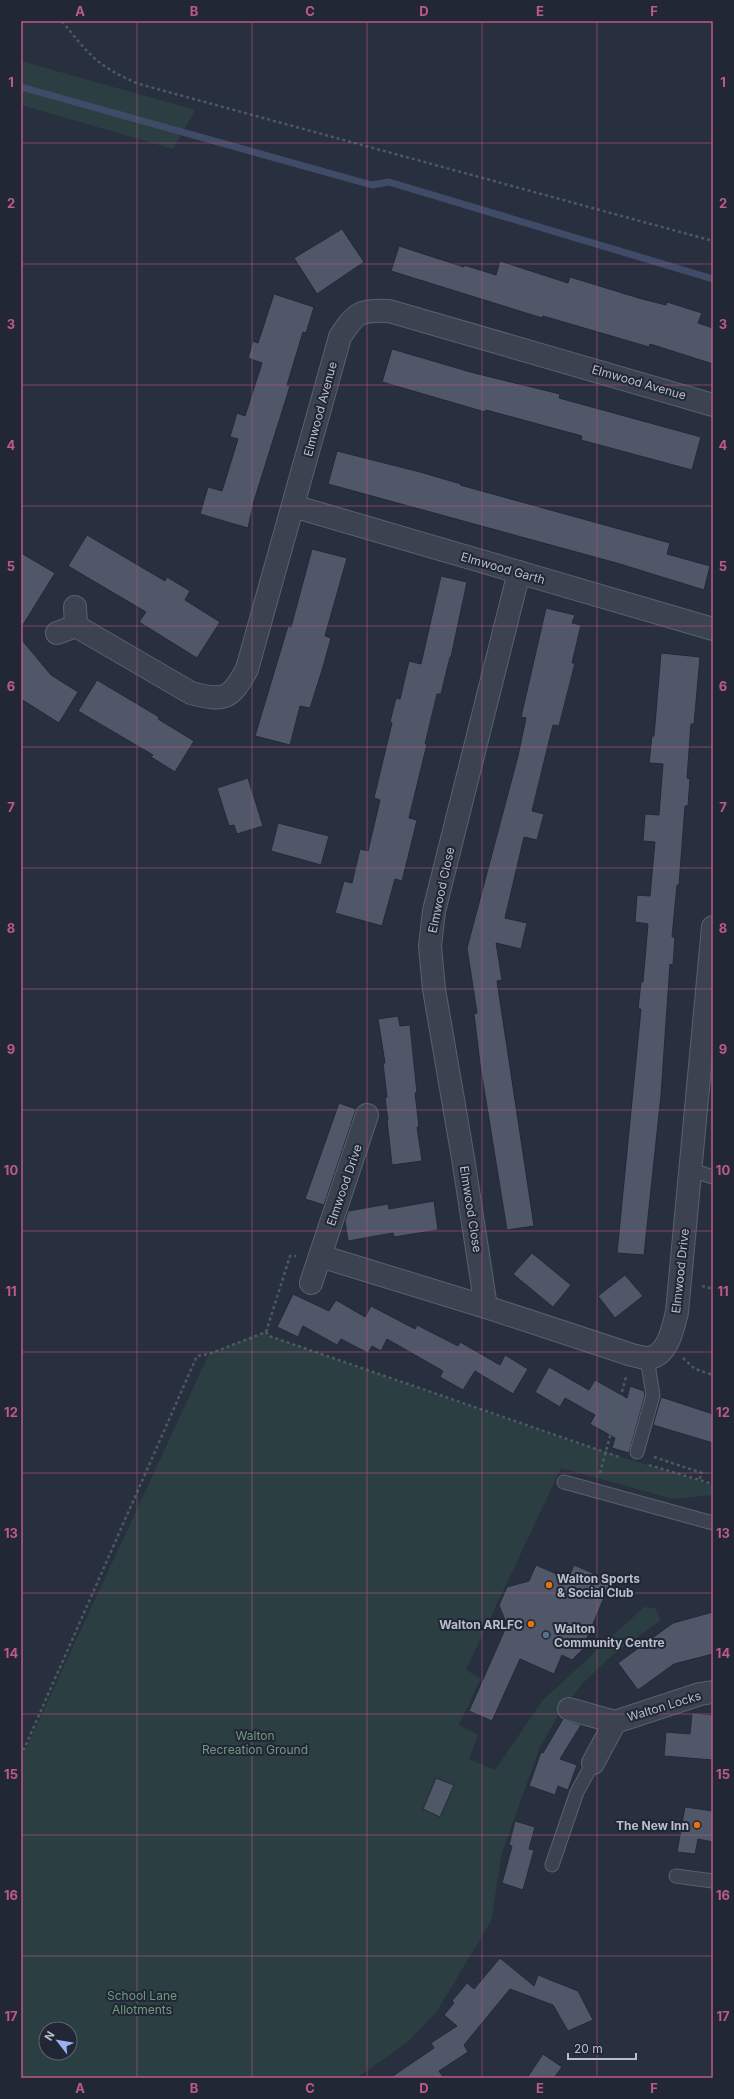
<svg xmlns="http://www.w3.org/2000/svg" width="734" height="2099" viewBox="0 0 734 2099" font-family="Inter,sans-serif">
<rect width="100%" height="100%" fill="#28303f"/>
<!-- green -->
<g fill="#2b3e41" fill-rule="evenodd">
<polygon points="21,61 195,110 173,149 21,105"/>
<path d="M 266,1332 L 269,1336 L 573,1442 L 713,1485 L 713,1495 L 673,1499 L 561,1468 L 466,1670 L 481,1678 L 459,1725 L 478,1735 L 469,1759 L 495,1770 L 542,1701 L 644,1607 L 655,1608 L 661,1620 L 609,1658 L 581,1685 L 559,1714 L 540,1747 L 502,1853 L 491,1921 L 437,2011 L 409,2041 L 357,2078 L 21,2078 L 21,1759 L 209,1354 ZM 46,2029 L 70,2029 L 70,2053 L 46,2053 Z"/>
</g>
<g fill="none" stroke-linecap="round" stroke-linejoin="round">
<!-- stream -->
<polyline stroke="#404c67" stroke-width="7" points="21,87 372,185 389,182 713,279"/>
</g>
<!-- building -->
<g fill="#4f5768" stroke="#232937">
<polygon points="342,229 364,262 317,294 294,258"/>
<polygon points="399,246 464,267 464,265 496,275 500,261 568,283 570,277 642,299 666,305 667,302 702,313 698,323 713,328 713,364 650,344 649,347 543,316 542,318 391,271"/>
<polygon points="274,294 314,307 306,333 303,332 287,385 290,386 254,501 248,528 200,514 208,487 222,491 238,439 230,437 237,413 245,416 262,363 248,358 253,341 258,343"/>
<polygon points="392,349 474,373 560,394 559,398 701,437 692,470 581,440 582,436 486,410 485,412 382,382"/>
<polygon points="337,451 420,472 461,484 460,485 670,543 667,554 710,566 704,590 620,564 328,484"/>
<polygon points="87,535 165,581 167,577 190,591 185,600 220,622 197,658 139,622 146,612 68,566"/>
<polygon points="312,549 347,558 325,636 331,638 323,667 310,708 300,706 290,745 255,736 288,626 291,627"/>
<polygon points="21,553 55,573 21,628"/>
<polygon points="441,576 467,582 451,657 450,657 441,694 437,694 425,744 427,744 409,818 417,820 411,845 402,881 395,879 382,926 335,913 344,881 352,883 360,849 368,851 380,800 374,798 392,723 390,722 396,698 400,699 409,661 421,664"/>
<polygon points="546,608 575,615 572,623 581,625 572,663 575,663 559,726 553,725 532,811 544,814 537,840 524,837 505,918 527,923 521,949 496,943 502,980 497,981 534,1226 507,1230 480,1064 474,1014 477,1013 467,948 518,756 526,718 521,717"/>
<polygon points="21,639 51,675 78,692 59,723 21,699"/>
<polygon points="661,653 700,657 694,724 691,724 687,778 690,779 688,806 685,806 679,885 677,885 672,937 675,937 673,965 670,964 661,1095 644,1255 617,1253 641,1009 638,1009 641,982 643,982 648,924 635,922 637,895 650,896 655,842 643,841 645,814 659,815 663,764 649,763 652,736 654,736"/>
<polygon points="97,680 159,717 158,719 194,741 175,772 151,757 153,755 78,711"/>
<polygon points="248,778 263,826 237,834 234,825 229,826 217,788"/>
<polygon points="278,823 329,836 321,865 271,851"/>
<polygon points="398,1016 400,1026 410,1025 417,1093 415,1093 419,1127 417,1127 422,1161 392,1165 387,1120 388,1120 385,1098 387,1097 383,1063 385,1063 378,1019"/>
<polygon points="339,1103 356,1109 324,1205 305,1199"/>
<polygon points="434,1201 438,1230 394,1237 393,1233 348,1241 345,1221 348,1211 388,1204 389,1209"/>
<polygon points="532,1253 571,1285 553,1307 513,1274"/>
<polygon points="625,1275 643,1296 615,1318 598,1296"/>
<polygon points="293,1294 329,1311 336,1300 365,1317 371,1306 415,1329 417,1325 458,1346 460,1342 500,1365 505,1355 528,1369 513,1394 475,1371 463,1390 440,1377 443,1371 387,1339 381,1351 372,1346 368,1353 341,1339 337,1345 303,1326 298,1337 277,1327"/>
<polygon points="549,1367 589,1390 595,1380 627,1398 630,1386 644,1391 645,1395 629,1453 612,1448 615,1438 590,1424 595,1415 565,1398 560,1407 535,1392"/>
<polygon points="661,1397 713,1414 713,1443 653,1425"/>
<polygon points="536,1565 568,1579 574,1565 611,1581 582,1650 572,1660 562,1655 554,1674 520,1659 492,1721 469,1711 507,1625 499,1605 507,1587 529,1581"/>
<polygon points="713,1612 713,1654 674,1664 638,1690 618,1663 673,1623"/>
<polygon points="692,1713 713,1715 713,1760 664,1756 666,1732 690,1734"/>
<polygon points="563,1719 581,1725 560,1759 577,1765 568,1790 558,1786 555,1795 529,1786 541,1752 543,1753"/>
<polygon points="436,1778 454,1785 440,1817 423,1809"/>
<polygon points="685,1807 713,1811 713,1842 698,1839 695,1854 677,1852"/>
<polygon points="515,1821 535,1827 529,1849 534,1850 523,1890 502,1883 512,1846 509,1845"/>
<polygon points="500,1958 534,1986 538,1975 578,1991 593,2020 568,2031 553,2005 510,1989 464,2045 468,2052 439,2071 444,2078 390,2078 434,2048 431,2043 457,2026 444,2015 454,2003 452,2001 467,1983 474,1989"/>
<polygon points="543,2054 562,2067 554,2078 527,2078"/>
</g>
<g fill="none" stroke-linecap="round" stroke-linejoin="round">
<defs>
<g id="lane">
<polyline points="691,1170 713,1177"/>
<polyline points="637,1452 653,1395 647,1358"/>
<polyline points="564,1482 713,1523"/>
<polyline points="552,1865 577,1792 593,1763"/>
<polyline points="676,1876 713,1881"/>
</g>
<g id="street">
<polyline points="293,506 713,629"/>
<path d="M 76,626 L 191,693 C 225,702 231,699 247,669 L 340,337 C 356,312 360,310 389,311 L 713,405"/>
<polyline points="57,633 76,626 75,607"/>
<path d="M 320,1256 L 486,1307 L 632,1355 C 637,1356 643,1358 648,1358 C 668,1356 673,1328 677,1312 L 713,927"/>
<polyline points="311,1283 367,1115"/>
<polyline points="486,1307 463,1158 434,989 430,946 434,911 519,572"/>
<polyline points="569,1709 615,1722 593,1763"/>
<polyline points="615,1722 700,1694 713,1692"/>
</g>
</defs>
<!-- lane casing -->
<use href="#lane" stroke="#5a606d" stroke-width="15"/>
<!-- street casing -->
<use href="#street" stroke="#5a606d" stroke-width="24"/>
<!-- path -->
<g stroke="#4a5b5f" stroke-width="2.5" stroke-dasharray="3 3" stroke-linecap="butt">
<path d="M 62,21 C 89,55 98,67 139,84 L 713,241"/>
<polyline points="702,1286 713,1289"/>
<polyline points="266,1332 290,1256 296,1256"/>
<polyline points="683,1358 695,1369 713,1375"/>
<polyline points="654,1457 702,1473 699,1480"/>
<polyline points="649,1465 713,1484"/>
<polyline points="600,1473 626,1377"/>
<polyline points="21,1756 197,1356 209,1354 266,1332 269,1336 619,1457"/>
</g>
<!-- lane -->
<use href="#lane" stroke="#3c4250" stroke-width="13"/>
<!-- street -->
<use href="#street" stroke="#3c4250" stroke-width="22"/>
</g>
<!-- grid -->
<path fill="none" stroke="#be5a87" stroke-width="1" stroke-opacity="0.55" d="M 137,21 L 137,2078M 252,21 L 252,2078M 367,21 L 367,2078M 482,21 L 482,2078M 597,21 L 597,2078M 21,143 L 713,143M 21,264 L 713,264M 21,385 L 713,385M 21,506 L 713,506M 21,626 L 713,626M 21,747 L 713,747M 21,868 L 713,868M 21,989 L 713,989M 21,1110 L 713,1110M 21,1231 L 713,1231M 21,1352 L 713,1352M 21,1473 L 713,1473M 21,1593 L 713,1593M 21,1714 L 713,1714M 21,1835 L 713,1835M 21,1956 L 713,1956"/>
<!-- markers -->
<g fill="#e8710a" stroke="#212735" stroke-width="1.5">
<circle cx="549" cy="1585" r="4"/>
<circle cx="531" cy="1624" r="4"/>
<circle cx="697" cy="1825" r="4"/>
</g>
<circle fill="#5c6f8a" stroke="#212735" stroke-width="1.5" cx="546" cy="1635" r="4"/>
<g text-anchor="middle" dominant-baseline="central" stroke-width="4" stroke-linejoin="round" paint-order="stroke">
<!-- street labels -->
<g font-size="12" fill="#b9beca" stroke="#212735">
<text transform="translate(639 382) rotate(16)">Elmwood Avenue</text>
<text transform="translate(320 409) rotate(-75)">Elmwood Avenue</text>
<text transform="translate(503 568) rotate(16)">Elmwood Garth</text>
<text transform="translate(441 890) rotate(-78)">Elmwood Close</text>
<text transform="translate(344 1185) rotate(-71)">Elmwood Drive</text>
<text transform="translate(471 1209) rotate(81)">Elmwood Close</text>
<text transform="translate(680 1271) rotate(-84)">Elmwood Drive</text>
<text transform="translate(664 1706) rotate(-17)">Walton Locks</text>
</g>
<!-- poi labels -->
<g font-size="12" font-weight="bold" fill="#b9beca" stroke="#212735" text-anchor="start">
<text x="557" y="1578">Walton Sports<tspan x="557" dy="14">&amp; Social Club</tspan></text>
<text x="523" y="1624" text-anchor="end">Walton ARLFC</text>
<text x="554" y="1628">Walton<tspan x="554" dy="14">Community Centre</tspan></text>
<text x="689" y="1825" text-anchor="end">The New Inn</text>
</g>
<!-- park labels -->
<g font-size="12" fill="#72997f" stroke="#212735">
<text x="255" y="1735">Walton<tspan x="255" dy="14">Recreation Ground</tspan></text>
<text x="142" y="1995">School Lane<tspan x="142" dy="14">Allotments</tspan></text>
</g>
</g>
<!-- border -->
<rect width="734" height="2099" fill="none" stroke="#212735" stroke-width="44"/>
<!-- north arrow -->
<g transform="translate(58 2041) rotate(301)"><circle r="19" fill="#212735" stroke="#5e6371"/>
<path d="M0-3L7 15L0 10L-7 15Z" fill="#98b1f0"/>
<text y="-6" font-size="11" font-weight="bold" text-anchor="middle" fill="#b9beca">N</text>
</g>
<!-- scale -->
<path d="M568 2053v6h68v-6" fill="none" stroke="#b9beca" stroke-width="2"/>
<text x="574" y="2053" font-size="12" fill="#b9beca" stroke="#212735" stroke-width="3" paint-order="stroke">20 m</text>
<rect x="22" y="22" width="690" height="2055" fill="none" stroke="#be5a87" stroke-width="1.5"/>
<g font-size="13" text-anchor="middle" font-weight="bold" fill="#be5a87">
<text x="80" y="16">A</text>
<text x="194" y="16">B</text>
<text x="310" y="16">C</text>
<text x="424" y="16">D</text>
<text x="540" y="16">E</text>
<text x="654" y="16">F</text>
<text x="11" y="87">1</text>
<text x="723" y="87">1</text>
<text x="11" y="208">2</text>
<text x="723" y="208">2</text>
<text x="11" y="329">3</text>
<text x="723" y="329">3</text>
<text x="11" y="450">4</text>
<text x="723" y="450">4</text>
<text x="11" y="571">5</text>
<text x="723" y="571">5</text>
<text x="11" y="691">6</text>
<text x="723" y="691">6</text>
<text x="11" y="812">7</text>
<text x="723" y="812">7</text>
<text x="11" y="933">8</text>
<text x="723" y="933">8</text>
<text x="11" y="1054">9</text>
<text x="723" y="1054">9</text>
<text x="11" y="1175">10</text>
<text x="723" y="1175">10</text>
<text x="11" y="1296">11</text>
<text x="723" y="1296">11</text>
<text x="11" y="1417">12</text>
<text x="723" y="1417">12</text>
<text x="11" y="1538">13</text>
<text x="723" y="1538">13</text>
<text x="11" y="1658">14</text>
<text x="723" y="1658">14</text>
<text x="11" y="1779">15</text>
<text x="723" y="1779">15</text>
<text x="11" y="1900">16</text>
<text x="723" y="1900">16</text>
<text x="11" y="2021">17</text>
<text x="723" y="2021">17</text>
<text x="80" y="2093">A</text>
<text x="194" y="2093">B</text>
<text x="310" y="2093">C</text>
<text x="424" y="2093">D</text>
<text x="540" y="2093">E</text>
<text x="654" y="2093">F</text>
</g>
</svg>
